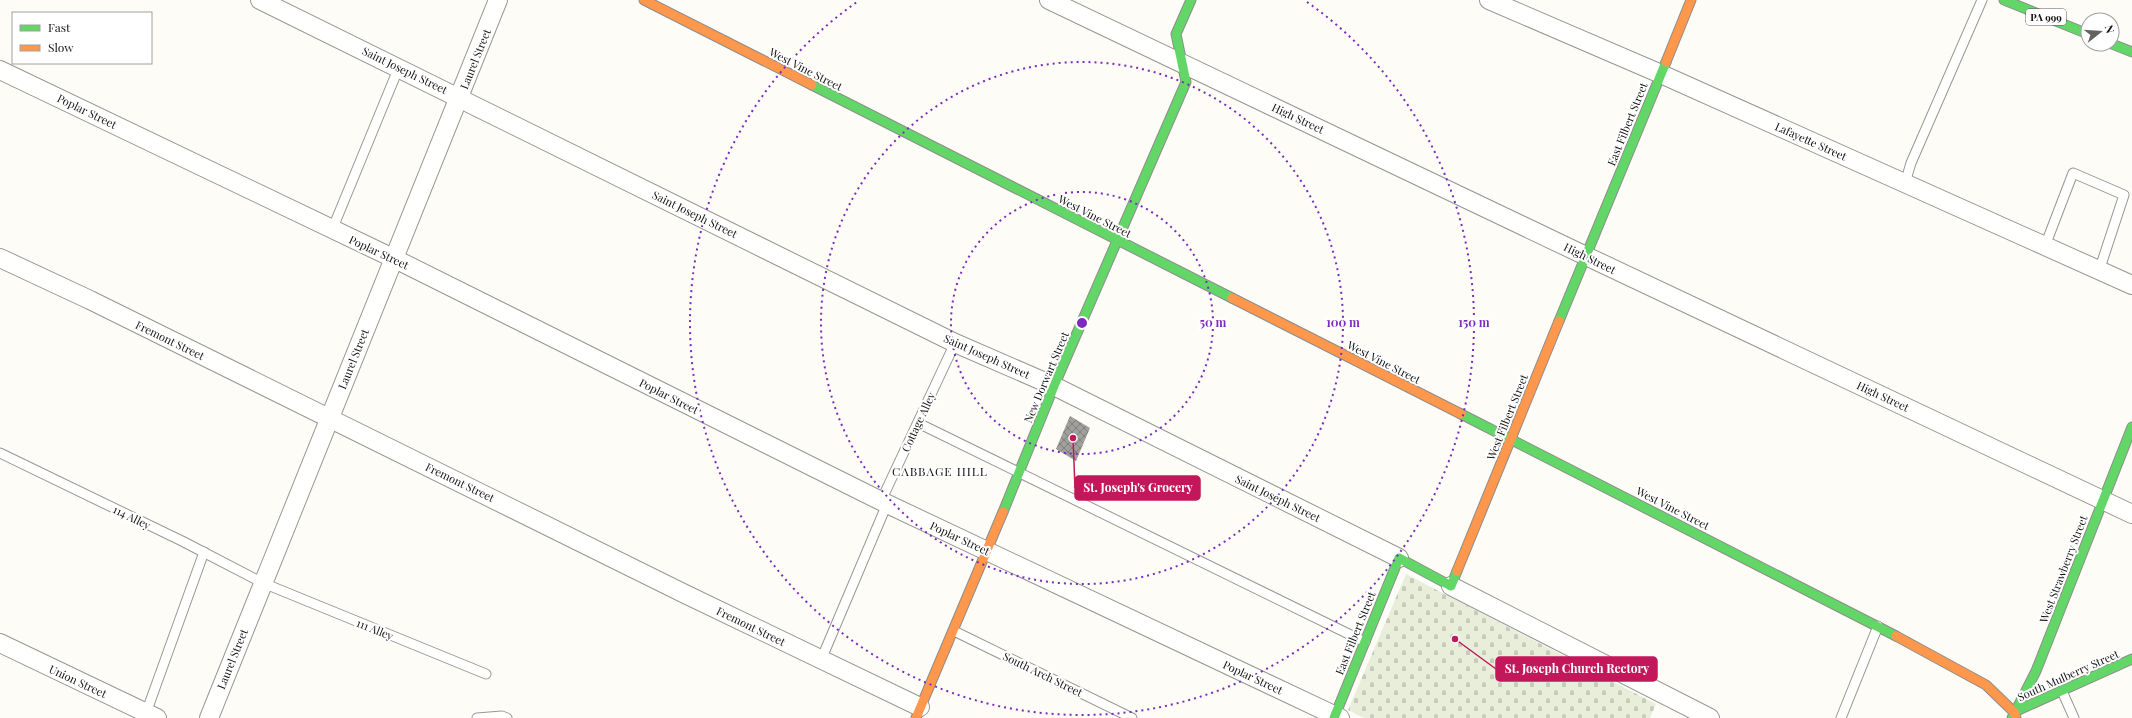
<svg xmlns="http://www.w3.org/2000/svg" width="2132" height="718" viewBox="0 0 2132 718" font-family="'Playfair Display',serif">
<defs>
<pattern id="cemetery-stones" width="16" height="16" patternUnits="userSpaceOnUse"><rect width="16" height="16" fill="#e9eedb"/><path d="M2 7V4a2 2 0 0 1 4 0v3zM10 15v-3a2 2 0 0 1 4 0v3z" fill="#c7cbbb"/></pattern>
<pattern id="building-cross-hatch" width="8" height="8" patternUnits="userSpaceOnUse"><rect width="8" height="8" fill="#a19f9c"/><path d="M0 0l8 8M0 8l8-8" fill="none" stroke="#82807e"/></pattern>
</defs>
<rect width="100%" height="100%" fill="#fdfcf7"/>
<!-- cemetery -->
<polygon fill="url(#cemetery-stones)" points="1406,574 1656,704 1650,718 1364,718 1348,710"/>
<!-- building -->
<polygon fill="url(#building-cross-hatch)" points="1070,416 1090,428 1076,461 1056,449"/>
<g fill="none" stroke-linecap="round" stroke-linejoin="round">
<defs>
<g id="lane">
<polyline points="1905,183 1911,163 1982,0"/>
<polyline points="332,230 399,67"/>
<polyline points="2045,246 2073,173 2124,195 2099,271"/>
<polyline points="918,423 1365,642"/>
<polyline points="0,453 182,541 263,583 486,674"/>
<polyline points="881,501 955,343"/>
<polyline points="954,631 1132,718"/>
<polyline points="821,660 887,504"/>
<polyline points="2062,691 2074,718"/>
<polyline points="146,713 204,552"/>
<polyline points="477,718 502,716 507,718"/>
<polyline points="1841,718 1878,626"/>
</g>
<g id="street">
<polyline points="260,0 955,343 1054,386 1399,558"/>
<polyline points="1049,0 1586,256 2132,514"/>
<polyline points="1489,0 1661,74 2132,285"/>
<polyline points="0,70 395,259 881,501 1340,718"/>
<polyline points="0,258 90,300 685,594 920,707"/>
<polyline points="1451,586 1710,718"/>
<polyline points="0,643 157,718"/>
<polyline points="209,718 498,0"/>
</g>
<g id="fast">
<polyline points="2004,0 2088,34"/>
<polyline points="2112,44 2132,52"/>
<polyline points="812,85 1232,298"/>
<polyline points="1559,321 1666,62"/>
<polyline points="1461,414 1896,636"/>
<polyline points="1003,512 1054,386 1186,82 1176,34 1191,0"/>
<polyline points="2014,712 2132,659"/>
<polyline points="1334,718 1399,558 1451,586 1457,571"/>
<polyline points="2012,718 2036,671 2132,427"/>
</g>
<g id="slow">
<polyline points="644,0 812,85"/>
<polyline points="1666,62 1691,0"/>
<polyline points="1232,298 1461,414"/>
<polyline points="1457,571 1559,321"/>
<polyline points="1896,636 1986,685 2014,712 2016,718"/>
<polyline points="916,718 1003,512"/>
</g>
</defs>
<!-- lane casing -->
<use href="#lane" stroke="#979795" stroke-width="11"/>
<!-- street casing -->
<use href="#street" stroke="#979795" stroke-width="20"/>
<!-- fast casing -->
<use href="#fast" stroke="#8e8d8b" stroke-width="11"/>
<!-- slow casing -->
<use href="#slow" stroke="#8e8d8b" stroke-width="11"/>
<!-- lane -->
<use href="#lane" stroke="#fffffe" stroke-width="9"/>
<!-- street -->
<use href="#street" stroke="#fffffe" stroke-width="18"/>
<!-- fast -->
<use href="#fast" stroke="#63d668" stroke-width="9"/>
<!-- slow -->
<use href="#slow" stroke="#ff974d" stroke-width="9"/>
</g>
<!-- distance rings -->
<g fill="none" stroke="#7b2cbf" stroke-width="2" stroke-dasharray="2 4">
<circle cx="1082" cy="323" r="131"/>
<circle cx="1082" cy="323" r="261"/>
<path d="M1307 2A392 392 0 1 1 857 2"/>
</g>
<g text-anchor="middle" dominant-baseline="central" stroke-width="4" stroke-linejoin="round" paint-order="stroke">
<!-- shield labels -->
<rect fill="#fff" stroke="#585858" stroke-width="1" x="2026" y="9" width="40" height="16" rx="3"/>
<g font-size="10" font-weight="bold" fill="#111">
<text x="2046" y="17">PA 999</text>
</g>
<!-- street labels -->
<g font-size="11" fill="#111" stroke="#fff">
<text transform="translate(475 59) rotate(-68)">Laurel Street</text>
<text transform="translate(806 69) rotate(27)">West Vine Street</text>
<text transform="translate(405 70) rotate(26)">Saint Joseph Street</text>
<text transform="translate(87 111) rotate(26)">Poplar Street</text>
<text transform="translate(1298 118) rotate(25)">High Street</text>
<text transform="translate(1627 124) rotate(-68)">East Filbert Street</text>
<text transform="translate(1811 141) rotate(24)">Lafayette Street</text>
<text transform="translate(695 214) rotate(26)">Saint Joseph Street</text>
<text transform="translate(1095 216) rotate(27)">West Vine Street</text>
<text transform="translate(379 252) rotate(25)">Poplar Street</text>
<text transform="translate(1590 258) rotate(26)">High Street</text>
<text transform="translate(170 340) rotate(26)">Fremont Street</text>
<text transform="translate(987 356) rotate(24)">Saint Joseph Street</text>
<text transform="translate(353 359) rotate(-68)">Laurel Street</text>
<text transform="translate(1384 362) rotate(27)">West Vine Street</text>
<text transform="translate(1046 377) rotate(-67)">New Dorwart Street</text>
<text transform="translate(669 396) rotate(27)">Poplar Street</text>
<text transform="translate(1883 396) rotate(25)">High Street</text>
<text transform="translate(1507 417) rotate(-68)">West Filbert Street</text>
<text transform="translate(918 422) rotate(-65)">Cottage Alley</text>
<text transform="translate(460 482) rotate(26)">Fremont Street</text>
<text transform="translate(1278 498) rotate(26)">Saint Joseph Street</text>
<text transform="translate(1673 508) rotate(27)">West Vine Street</text>
<text transform="translate(132 517) rotate(26)">114 Alley</text>
<text transform="translate(960 538) rotate(25)">Poplar Street</text>
<text transform="translate(2063 569) rotate(-69)">West Strawberry Street</text>
<text transform="translate(751 626) rotate(26)">Fremont Street</text>
<text transform="translate(375 629) rotate(22)">111 Alley</text>
<text transform="translate(1355 633) rotate(-68)">East Filbert Street</text>
<text transform="translate(232 659) rotate(-68)">Laurel Street</text>
<text transform="translate(1043 674) rotate(26)">South Arch Street</text>
<text transform="translate(2068 675) rotate(-24)">South Mulberry Street</text>
<text transform="translate(1253 677) rotate(25)">Poplar Street</text>
<text transform="translate(78 681) rotate(25)">Union Street</text>
</g>
<!-- neighbourhood labels -->
<g font-size="12" letter-spacing="1" fill="#111" stroke="#fff">
<text x="940" y="471">CABBAGE HILL</text>
</g>
</g>
<circle cx="1082" cy="323" r="6" fill="#7b2cbf" stroke="#fff" stroke-width="2"/>
<g font-size="12" text-anchor="middle" font-weight="bold" fill="#7b2cbf" stroke="#fff" stroke-width="4" stroke-linejoin="round" paint-order="stroke">
<text x="1213" y="327">50 m</text>
<text x="1343" y="327">100 m</text>
<text x="1474" y="327">150 m</text>
</g>
<!-- callouts -->
<path fill="none" stroke="#c2185b" stroke-width="1.5" d="M1073 438L1075 488M1455 639L1496 669"/>
<g fill="#c2185b" stroke="#fff" stroke-width="1.5">
<circle cx="1073" cy="438" r="4"/>
<circle cx="1455" cy="639" r="4"/>
</g>
<g fill="#c2185b" stroke="#c2185b" stroke-width="1.5">
<rect x="1075" y="476" width="125" height="24" rx="4"/>
<rect x="1496" y="657" width="161" height="24" rx="4"/>
</g>
<g font-size="12" text-anchor="middle" font-weight="bold" fill="#fff">
<text x="1138" y="492">St. Joseph's Grocery</text>
<text x="1577" y="673">St. Joseph Church Rectory</text>
</g>
<!-- legend -->
<rect x="12" y="12" width="140" height="52" fill="#ffffff" stroke="#a0a0a0"/>
<rect x="20" y="25" width="20" height="6" fill="#63d668" stroke="#a0a0a0"/>
<text x="48" y="32" font-size="12" fill="#111111">Fast</text>
<rect x="20" y="45" width="20" height="6" fill="#ff974d" stroke="#a0a0a0"/>
<text x="48" y="52" font-size="12" fill="#111111">Slow</text>
<!-- north arrow -->
<g transform="translate(2100 32) rotate(73)"><circle r="19" fill="#ffffff" stroke="#a0a0a0"/>
<path d="M0-3L7 15L0 10L-7 15Z" fill="#646362"/>
<text y="-6" font-size="11" font-weight="bold" text-anchor="middle" fill="#111111">N</text>
</g>
</svg>
